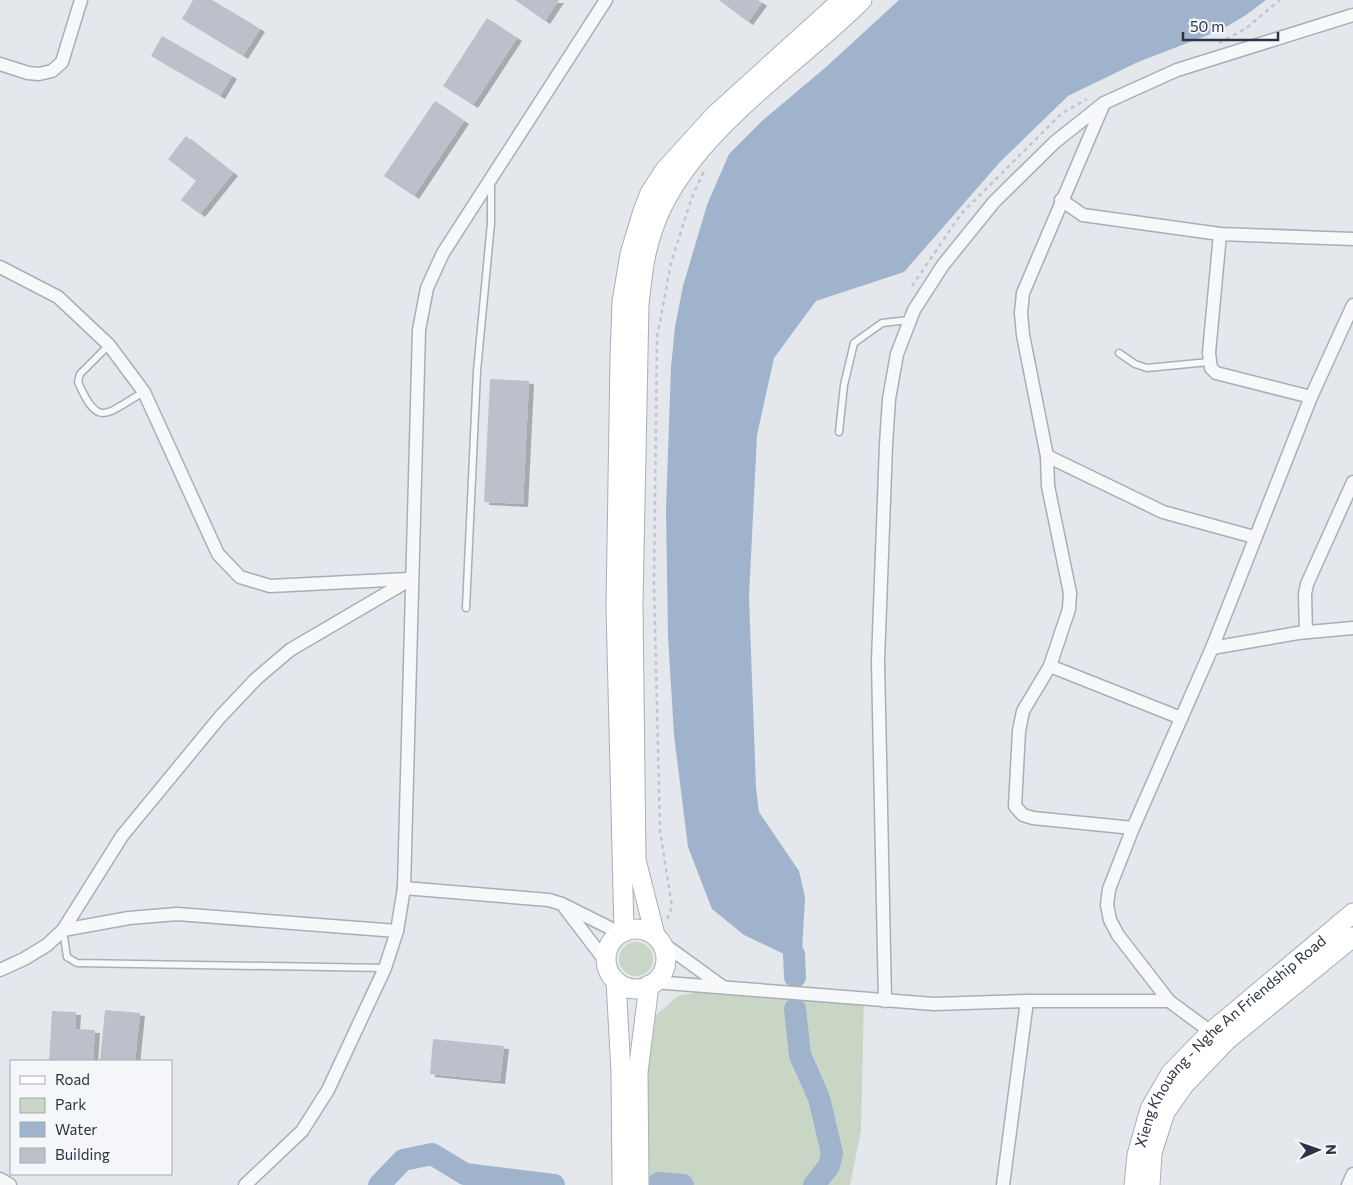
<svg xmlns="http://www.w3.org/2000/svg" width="1353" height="1185" viewBox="0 0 1353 1185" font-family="Commissioner,sans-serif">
<defs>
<filter id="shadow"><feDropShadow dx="5" dy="3" stdDeviation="0" flood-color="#0004"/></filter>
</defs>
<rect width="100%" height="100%" fill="#e4e7ec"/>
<!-- green -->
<g fill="#c9d6c5">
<circle cx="636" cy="959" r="17"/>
<polygon points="723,987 864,999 861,1131 850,1185 639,1185 638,1072 655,1016 678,996"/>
</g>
<!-- water -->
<polygon fill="#9fb4cc" points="899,0 1266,0 1246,15 1221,30 1138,62 1068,96 1000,162 904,272 816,301 774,358 757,435 749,597 756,788 759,812 799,871 805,897 802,952 786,955 744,935 712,909 688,847 674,735 668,636 666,509 671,367 675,327 683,286 707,205 729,154 762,121 826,67"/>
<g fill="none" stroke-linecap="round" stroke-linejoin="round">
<!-- river -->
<g stroke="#9fb4cc" stroke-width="22">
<polyline points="794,954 795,977"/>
<polyline points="795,1009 800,1055 819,1098 832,1153 829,1166 814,1185"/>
<polyline points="659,1183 683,1185"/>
<polyline points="379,1185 403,1160 432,1154 465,1174 554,1185"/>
</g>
</g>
<!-- building -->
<g fill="#bbc0ca" filter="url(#shadow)">
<polygon points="193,0 212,0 260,29 243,56 182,19"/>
<polygon points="515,0 559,0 545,21"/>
<polygon points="719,0 758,0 762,3 748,22"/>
<polygon points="487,18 517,38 473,105 443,86"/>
<polygon points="162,36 232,76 220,96 151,56"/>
<polygon points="435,101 464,121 414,196 384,176"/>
<polygon points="186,136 233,173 200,214 181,200 196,181 168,159"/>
<polygon points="490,379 529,381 523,504 484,502"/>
<polygon points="105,1010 140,1013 135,1061 100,1061"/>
<polygon points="52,1011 76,1012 75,1029 95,1030 93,1061 49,1061"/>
<polygon points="433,1039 504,1046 500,1081 430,1074"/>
</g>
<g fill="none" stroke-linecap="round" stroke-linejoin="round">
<defs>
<g id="lane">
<path d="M 109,345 L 80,374 L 78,382 C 99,430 106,413 144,392"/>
<polyline points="1119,353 1135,364 1147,368 1209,362"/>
<polyline points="839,432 844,385 854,343 882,323 909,320"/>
<polyline points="466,608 477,371 491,223 491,183"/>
<polyline points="63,930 67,957 77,963 385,968"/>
</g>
<g id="street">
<polyline points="0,64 28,73 39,74 52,71 62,62 81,0"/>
<polyline points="1104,103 1023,293 1021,313 1023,335 1047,456 1048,486 1070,593 1069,609 1050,666 1023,711 1019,731 1015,806 1023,815 1033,818 1133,828"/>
<polyline points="1061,200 1083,215 1220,234 1353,239"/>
<polyline points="1220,234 1209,353 1211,368 1216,373 1311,397"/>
<polyline points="0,267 58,297 109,345 144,392 218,554 240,577 270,586 408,579"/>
<polyline points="1047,456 1163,512 1254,537"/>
<polyline points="1306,632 1305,594 1307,584 1353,482"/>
<polyline points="1212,648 1298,633 1353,628"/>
<polyline points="1050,666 1181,718"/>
<polyline points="404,888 549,900 562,904 620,933"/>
<polyline points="565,908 607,963"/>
<polyline points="63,930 129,918 177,914 397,931"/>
<polyline points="661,942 723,987"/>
<polyline points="0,970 24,959 47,945 63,930 122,836 220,717 256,679 290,650 411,579"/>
<polyline points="654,982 934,1004 1027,1001 1169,1001 1211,1032"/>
<polyline points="885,1001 878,661 886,445 889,399 897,354 914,310 943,265 994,202 1055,142 1104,103 1177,70 1353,15"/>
<polyline points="1169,1001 1118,935 1110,920 1107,905 1109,889 1133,828 1212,648 1311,397 1353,305"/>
<polyline points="0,1179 10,1185"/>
<polyline points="245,1185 302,1131 328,1090 385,968 397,931 404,888 419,330 427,288 443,253 606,0"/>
<polyline points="1003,1185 1027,1001"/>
<polyline points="1348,1185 1353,1174"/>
</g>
<g id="secondary">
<circle cx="636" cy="959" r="30"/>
<polyline points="624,932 616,607 620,357 622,302 630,254 643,211 650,193 665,170 715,115 842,0"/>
<path d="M 655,935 L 636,860 L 633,603 L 639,304 C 642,279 644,253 653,229 C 684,136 794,68 862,0"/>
<polyline points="616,981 621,1072 622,1185"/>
<polyline points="639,1185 638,1072 649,985"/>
<path id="s1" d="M 1134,1185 L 1137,1155 L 1150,1109 L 1171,1073 L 1211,1032 L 1353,913"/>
<polyline points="1150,1185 1152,1153 1165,1112 1184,1085 1227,1040 1353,937"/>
</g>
</defs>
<!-- lane casing -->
<use href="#lane" stroke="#a9aeb7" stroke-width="9"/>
<!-- street casing -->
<use href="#street" stroke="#a9aeb7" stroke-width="15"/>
<!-- secondary casing -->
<use href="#secondary" stroke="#a9aeb7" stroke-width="21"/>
<!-- path -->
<g stroke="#c2c5cb" stroke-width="2.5" stroke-dasharray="4 4" stroke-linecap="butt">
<polyline points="1219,43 1245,29 1280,0"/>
<polyline points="912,286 961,214 1062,113 1087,99"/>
<polyline points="667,919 672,907 660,831 654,584 657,337 671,263 692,197 704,171"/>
</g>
<!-- lane -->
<use href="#lane" stroke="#f7f8fa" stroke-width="6"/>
<!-- street -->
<use href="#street" stroke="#f7f8fa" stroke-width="12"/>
<!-- secondary -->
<use href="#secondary" stroke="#fff" stroke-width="19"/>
</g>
<g text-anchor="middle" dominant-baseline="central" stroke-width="4" stroke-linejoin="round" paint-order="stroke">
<!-- street labels -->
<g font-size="15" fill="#2b3445" stroke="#f4f6f9">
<text stroke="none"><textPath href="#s1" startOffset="181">Xieng Khouang - Nghe An Friendship Road</textPath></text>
</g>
</g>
<!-- legend -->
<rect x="10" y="1060" width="162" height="115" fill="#f4f6f9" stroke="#a4a8b1"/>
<rect x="20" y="1076" width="25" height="8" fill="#ffffff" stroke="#a4a8b1"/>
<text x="55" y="1085" font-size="15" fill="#2b3445">Road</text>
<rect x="20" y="1098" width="25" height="15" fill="#c9d6c5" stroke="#a4a8b1"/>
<text x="55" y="1110" font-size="15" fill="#2b3445">Park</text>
<rect x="20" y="1122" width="25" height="15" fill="#9fb4cc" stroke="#a4a8b1"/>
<text x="55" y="1135" font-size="15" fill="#2b3445">Water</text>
<rect x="20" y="1148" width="25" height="15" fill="#bbc0ca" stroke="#a4a8b1"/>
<text x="55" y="1160" font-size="15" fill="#2b3445">Building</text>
<!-- north arrow -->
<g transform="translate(1318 1150) rotate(88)" stroke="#f4f6f9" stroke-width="4" paint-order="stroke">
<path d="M0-4L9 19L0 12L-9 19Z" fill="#2b3445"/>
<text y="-8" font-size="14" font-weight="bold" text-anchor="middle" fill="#2b3445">N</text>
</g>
<!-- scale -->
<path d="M1183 32v8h95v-8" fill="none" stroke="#2b3445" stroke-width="2.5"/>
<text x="1190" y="32" font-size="15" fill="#2b3445" stroke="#f4f6f9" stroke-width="4" paint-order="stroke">50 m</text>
</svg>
